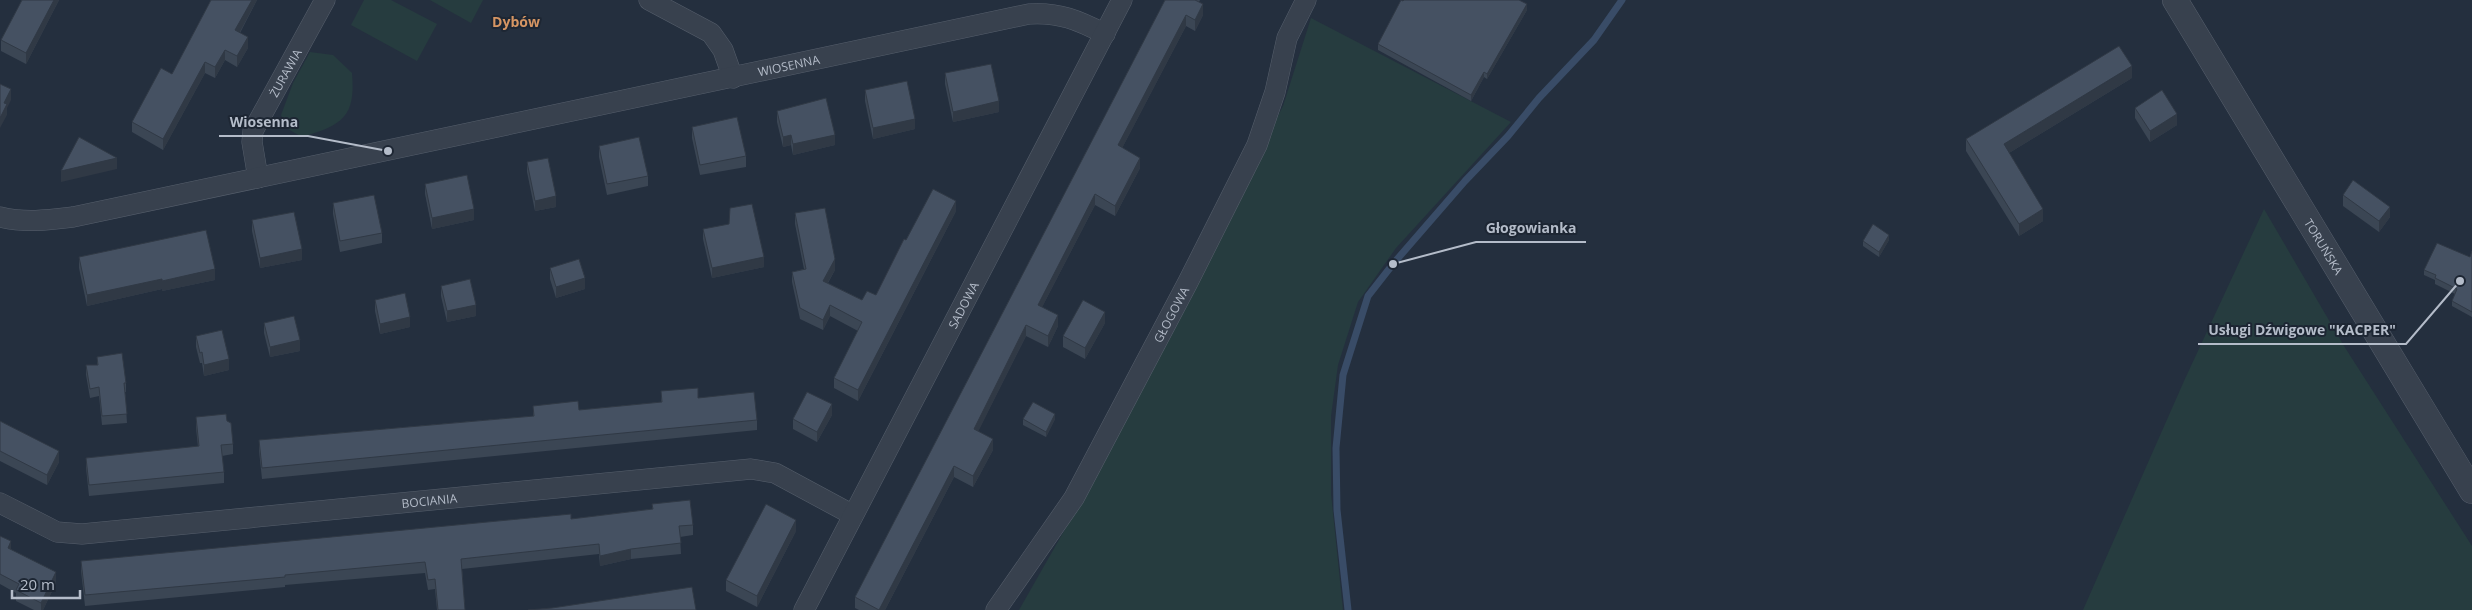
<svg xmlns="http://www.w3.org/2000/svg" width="2472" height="610" viewBox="0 0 2472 610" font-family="'Open Sans',sans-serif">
<rect width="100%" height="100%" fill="#242f3e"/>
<!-- green -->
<g fill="#263c3f">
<polygon points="364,0 391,0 437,24 417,61 351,25"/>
<polygon points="430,0 483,0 471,23"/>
<polygon points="1311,18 1511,122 1396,248 1358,302 1338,365 1331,416 1331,494 1343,610 1019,610 1088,489 1283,106"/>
<path d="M 310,52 L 333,55 L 352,73 C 356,117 342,125 302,137 L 288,129 L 281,115 L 293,83 Z"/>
<polygon points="2264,209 2344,346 2472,546 2472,610 2083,610 2184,381"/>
</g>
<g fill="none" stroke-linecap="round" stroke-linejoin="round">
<!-- stream -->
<polyline stroke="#394c67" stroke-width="7" points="1348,610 1337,510 1336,448 1343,375 1368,296 1393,264 1465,181 1508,136 1539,98 1594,40 1622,0"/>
<defs>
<g id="minor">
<polyline points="649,0 711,33 723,50 733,78"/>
<path id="s1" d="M 258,178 L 252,142 L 253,131 L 325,0"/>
<path id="s2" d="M 0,217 C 25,223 48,220 73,217 L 1029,14 C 1059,12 1078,20 1105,34"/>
<path id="s3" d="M 0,503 L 57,532 L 82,534 L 751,469 L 775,473 L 853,515"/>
<path id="s4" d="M 804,610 L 1122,0"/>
<path id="s5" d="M 996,610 L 1074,498 L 1188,282 L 1257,145 L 1275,92 L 1287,38 L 1306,0"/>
</g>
<g id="tertiary">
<path id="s6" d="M 2175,0 L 2472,491"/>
</g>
</defs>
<!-- minor casing -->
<use href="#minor" stroke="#565f6c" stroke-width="21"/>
<!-- tertiary casing -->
<use href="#tertiary" stroke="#565f6c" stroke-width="26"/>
<!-- minor -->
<use href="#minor" stroke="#38414e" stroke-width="20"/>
<!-- tertiary -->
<use href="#tertiary" stroke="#38414e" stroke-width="25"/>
</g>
<!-- wall -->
<g fill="#3b4654">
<polygon points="22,0 59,0 26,64 1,51 1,40"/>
<polygon points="211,0 257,0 240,33 248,48 237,67 225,60 215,78 205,73 163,150 132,132 132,122 172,74"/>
<polygon points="1165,0 1200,0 1199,2 1203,15 1195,31 1186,26 1122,148 1140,168 1115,216 1095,205 1042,307 1058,326 1048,347 1026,336 978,431 993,450 973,487 954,477 885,610 859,610 855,608 855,597"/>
<polygon points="1403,1 1527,10 1487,79 1484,77 1471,101 1378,50 1378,44"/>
<polygon points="945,73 999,112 953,122 945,84"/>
<polygon points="2132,78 2009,153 2043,221 2019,236 1966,151 1966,139"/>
<polygon points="865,90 915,129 873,139 865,101"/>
<polygon points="2135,108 2177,125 2150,142 2135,118"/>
<polygon points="777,111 835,145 793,155 791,145 783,147 777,122"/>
<polygon points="692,127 746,156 746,167 700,175 692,138"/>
<polygon points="599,146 648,176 648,186 607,195 599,157"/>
<polygon points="527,162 556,207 535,211 527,172"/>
<polygon points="425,184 474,220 432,229 425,194"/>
<polygon points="2343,195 2390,217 2379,232 2343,206"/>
<polygon points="333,203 382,233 382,243 340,252 333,214"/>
<polygon points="956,211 858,401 834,388 834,378 858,331 830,316 823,330 800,319 792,282 792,272 804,269 795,224 795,213 835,270 828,283 862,300 876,295 906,240"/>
<polygon points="252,220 302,260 260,268 252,231"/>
<polygon points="703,229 764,267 712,278 703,239"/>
<polygon points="1889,240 1879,257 1863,246 1863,241"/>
<polygon points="2472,251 2472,317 2452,306 2452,301 2455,294 2435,284 2435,280 2424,275 2424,270 2470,257"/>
<polygon points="79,257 215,280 162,291 162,289 87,306 79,268"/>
<polygon points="550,268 585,289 556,298 550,279"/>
<polygon points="441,286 476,316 447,322 441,296"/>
<polygon points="375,300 410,327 380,334 375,311"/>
<polygon points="264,323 300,351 270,357 264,333"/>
<polygon points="1105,323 1085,359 1063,347 1063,336"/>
<polygon points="196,336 229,370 204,376 202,363 200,363 196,347"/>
<polygon points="97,357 126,383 126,392 125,392 127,423 102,425 99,396 90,398 86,375 86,365 97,365"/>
<polygon points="661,391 698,398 757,420 757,430 262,479 259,451 259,440 533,416 533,406 579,410 661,402"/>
<polygon points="832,415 817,442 793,429 793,419"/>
<polygon points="196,417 227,421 233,444 233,454 222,456 224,472 224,483 89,496 86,468 86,458 198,447 196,428"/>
<polygon points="1023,419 1055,419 1046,437 1023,425"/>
<polygon points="0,421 59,462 47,485 0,461"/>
<polygon points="652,504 693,525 693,535 680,537 681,554 631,559 600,566 599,554 462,569 465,610 437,610 435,589 428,590 425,573 285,585 285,587 85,606 81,571 81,561 571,519 652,509"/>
<polygon points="796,531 757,607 726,591 726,580"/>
<polygon points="0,536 11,550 56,583 43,610 34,610 16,601 16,593 0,584"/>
</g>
<!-- shaded-wall -->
<g fill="#303945">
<polygon points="54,0 59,0 26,64 26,53"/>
<polygon points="252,0 257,0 235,41 235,30"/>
<polygon points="1203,4 1203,15 1195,31 1195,20"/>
<polygon points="1527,4 1527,10 1487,79 1487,74"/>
<polygon points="1186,15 1186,26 1118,156 1118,145"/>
<polygon points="248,37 248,48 237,67 237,56"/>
<polygon points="225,50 225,60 215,78 215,67"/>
<polygon points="205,62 205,73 163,150 163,139"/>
<polygon points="2132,66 2132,78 2004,156 2004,144"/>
<polygon points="1484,72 1484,77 1471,101 1471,95"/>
<polygon points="11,89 11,100 7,108 7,115 0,128 0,118 4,103"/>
<polygon points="999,101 999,112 953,122 953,112"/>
<polygon points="2177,114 2177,125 2150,142 2150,131"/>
<polygon points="915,119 915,129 873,139 873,128"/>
<polygon points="791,135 791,145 783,147 783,137"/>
<polygon points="835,135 835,145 793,155 793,144"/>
<polygon points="117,158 117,169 61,182 61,171"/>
<polygon points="1140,158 1140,168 1115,216 1115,206"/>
<polygon points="1095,194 1095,205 1038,315 1038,305"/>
<polygon points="556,196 556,207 535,211 535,201"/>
<polygon points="956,201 956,211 858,401 858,390"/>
<polygon points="2390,207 2390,217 2379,232 2379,221"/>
<polygon points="474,209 474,220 432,229 432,218"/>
<polygon points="2043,209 2043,221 2019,236 2019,224"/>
<polygon points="1889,235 1889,240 1879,257 1879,252"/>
<polygon points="302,249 302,260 260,268 260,258"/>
<polygon points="764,257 764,267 712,278 712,268"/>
<polygon points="835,259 835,270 823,291 823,281"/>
<polygon points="215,269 215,280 162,291 162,281"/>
<polygon points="585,278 585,289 556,298 556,287"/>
<polygon points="162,279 162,289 87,306 87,295"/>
<polygon points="476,305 476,316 447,322 447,311"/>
<polygon points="830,305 830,316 823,330 823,320"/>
<polygon points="1105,312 1105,323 1085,359 1085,348"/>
<polygon points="1058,315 1058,326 1048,347 1048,336"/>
<polygon points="410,317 410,327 380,334 380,324"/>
<polygon points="1026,325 1026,336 974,440 974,429"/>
<polygon points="300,340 300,351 270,357 270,347"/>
<polygon points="229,359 229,370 204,376 204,365"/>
<polygon points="832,404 832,415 817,442 817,432"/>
<polygon points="1055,414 1055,419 1046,437 1046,432"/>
<polygon points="993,439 993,450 973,487 973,476"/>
<polygon points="59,451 59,462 47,485 47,475"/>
<polygon points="954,466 954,477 885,610 879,610"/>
<polygon points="796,520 796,531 757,607 757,596"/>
<polygon points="11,541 11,552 8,548"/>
<polygon points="631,549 631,559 600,566 600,556"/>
<polygon points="56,572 56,583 43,610 41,610 41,603"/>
</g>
<!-- building -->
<g fill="#455162" stroke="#303945">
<polygon points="22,0 54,0 26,53 1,40"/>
<polygon points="211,0 252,0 235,30 248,37 237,56 225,50 215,67 205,62 163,139 132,122 161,68 172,74"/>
<polygon points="1165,0 1195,0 1203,4 1195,20 1186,15 1118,145 1140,158 1115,206 1095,194 1038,305 1058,315 1048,336 1026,325 974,429 993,439 973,476 954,466 879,610 855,597"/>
<polygon points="1401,0 1403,1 1404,0 1519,0 1527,4 1487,74 1484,72 1471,95 1378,44"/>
<polygon points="2119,46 2132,66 2004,144 2043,209 2019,224 1966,139"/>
<polygon points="991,64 999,101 953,112 945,73"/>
<polygon points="907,81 915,119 873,128 865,90"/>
<polygon points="0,84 11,89 4,103 7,104 0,118"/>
<polygon points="2162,90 2177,114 2150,131 2135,108"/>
<polygon points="826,98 835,135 793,144 791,135 783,137 777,111"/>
<polygon points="737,117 746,156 700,165 692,127"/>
<polygon points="79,137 117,158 61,171"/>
<polygon points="639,137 648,176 607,184 599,146"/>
<polygon points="548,158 556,196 535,201 527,162"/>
<polygon points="467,175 474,209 432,218 425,184"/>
<polygon points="2353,180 2390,207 2379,221 2343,195"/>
<polygon points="933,189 956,201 858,390 834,378 862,322 830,305 823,320 800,308 792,272 806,269 795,213 825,208 835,259 823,281 862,300 867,291 876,295 904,239 906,240"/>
<polygon points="374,195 382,233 340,241 333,203"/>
<polygon points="752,204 764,257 712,268 703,229 729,224 730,208"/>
<polygon points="294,212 302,249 260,258 252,220"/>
<polygon points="1873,224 1889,235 1879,252 1863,241"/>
<polygon points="206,230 215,269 162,281 162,279 87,295 79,257"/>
<polygon points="2437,243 2470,257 2472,251 2472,312 2452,301 2457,289 2435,278 2436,275 2424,270"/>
<polygon points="579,259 585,278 556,287 550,268"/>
<polygon points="470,279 476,305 447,311 441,286"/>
<polygon points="405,293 410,317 380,324 375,300"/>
<polygon points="1083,300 1105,312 1085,348 1063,336"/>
<polygon points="294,316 300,340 270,347 264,323"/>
<polygon points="222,330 229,359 204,365 202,352 200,353 196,336"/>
<polygon points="122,353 126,383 124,383 127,414 102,416 99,387 90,389 86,365 98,365 97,357"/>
<polygon points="698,388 698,398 754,392 757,420 262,468 259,440 534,416 533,406 578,401 579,410 662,402 661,391"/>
<polygon points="807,392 832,404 817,432 793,419"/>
<polygon points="1033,402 1055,414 1046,432 1023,419"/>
<polygon points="226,414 227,421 231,423 233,444 221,445 224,472 89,485 86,458 199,446 196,417"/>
<polygon points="0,421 59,451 47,475 0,451"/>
<polygon points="690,500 693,525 679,526 681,543 631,549 600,556 599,544 461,559 465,610 438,610 435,579 428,580 425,562 285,575 285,577 85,595 81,561 571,514 571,519 653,509 652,504"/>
<polygon points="766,504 796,520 757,596 726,580"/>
<polygon points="0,536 11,541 8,548 56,572 41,603 16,590 19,584 0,574"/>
<polygon points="692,587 696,610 528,610 552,608"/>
</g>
<g text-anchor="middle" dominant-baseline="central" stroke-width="4" stroke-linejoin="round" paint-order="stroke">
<!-- street labels -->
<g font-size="12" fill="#b4bcc9" stroke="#1d2633">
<text stroke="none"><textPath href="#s2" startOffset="805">WIOSENNA</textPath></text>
<text stroke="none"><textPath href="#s1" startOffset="114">ŻURAWIA</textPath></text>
<text stroke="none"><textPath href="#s6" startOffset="288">TORUŃSKA</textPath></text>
<text stroke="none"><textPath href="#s4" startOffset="344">SADOWA</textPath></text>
<text stroke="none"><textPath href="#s5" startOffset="344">GŁOGOWA</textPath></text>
<text stroke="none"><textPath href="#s3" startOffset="438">BOCIANIA</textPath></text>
</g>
<!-- neighbourhood labels -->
<g font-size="14" font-weight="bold" fill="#d59563" stroke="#1d2633">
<text x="516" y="21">Dybów</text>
</g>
</g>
<!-- callouts -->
<path fill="none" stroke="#b4bcc9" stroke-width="2" d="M388 151L308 136H219M1393 264L1476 242H1586M2460 281L2406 344H2198"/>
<g fill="#b4bcc9" stroke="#1d2633" stroke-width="2">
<circle cx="388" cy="151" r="5"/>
<circle cx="1393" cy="264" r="5"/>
<circle cx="2460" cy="281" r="5"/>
</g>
<g font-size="14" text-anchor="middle" font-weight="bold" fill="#b4bcc9" stroke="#1d2633" stroke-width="4" stroke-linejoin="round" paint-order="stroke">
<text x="264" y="127">Wiosenna</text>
<text x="1531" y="233">Głogowianka</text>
<text x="2302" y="335">Usługi Dźwigowe "KACPER"</text>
</g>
<!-- scale -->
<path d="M12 590v8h68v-8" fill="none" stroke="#b4bcc9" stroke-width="2.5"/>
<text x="20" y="590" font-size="15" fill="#b4bcc9" stroke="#1d2633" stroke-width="4" paint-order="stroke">20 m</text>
</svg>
